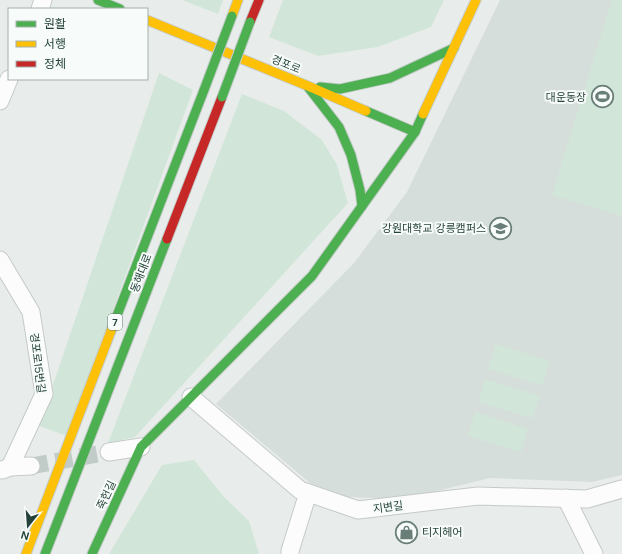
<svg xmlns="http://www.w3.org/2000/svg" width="622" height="554" viewBox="0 0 622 554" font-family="'DM Sans','Noto Sans KR',sans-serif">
<rect width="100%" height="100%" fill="#e8edeb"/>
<!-- built -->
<polygon fill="#d6dedb" points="500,0 622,0 622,475 592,482 490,478 437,491 399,499 346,497 310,483 216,404 354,263 407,192"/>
<!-- green -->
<g fill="#d1e6d8">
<polygon points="182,0 223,0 218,14"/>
<polygon points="283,0 444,0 431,27 378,47 318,56 269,37"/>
<polygon points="612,0 622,0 622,216 552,195"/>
<polygon points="159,73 193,90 67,436 39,426"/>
<polygon points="242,94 284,111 322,140 337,165 348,203 135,437 108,443"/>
<polygon points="496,344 550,361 542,385 488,369"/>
<polygon points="485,379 540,396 532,418 478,402"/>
<polygon points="475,412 528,429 521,452 468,436"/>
<polygon points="194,460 224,497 249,521 259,554 109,554 162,465"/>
</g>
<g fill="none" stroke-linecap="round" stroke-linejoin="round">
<!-- street-tunnel -->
<polyline stroke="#c1cbc8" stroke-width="17" stroke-dasharray="17 8" stroke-linecap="butt" points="31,466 109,452"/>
<defs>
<g id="street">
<polyline points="40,9 43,0"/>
<polyline points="0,101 9,79"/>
<polyline points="0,260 31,312 44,394 10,467"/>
<polyline points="191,397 300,490 358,510 478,496 587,499 622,489"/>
<polyline points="109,452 141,447"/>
<polyline points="2,470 10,467 31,466"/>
<polyline points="566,498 594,554"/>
<polyline points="290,554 290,551 308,493"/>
</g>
<g id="fast">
<polyline points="98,0 120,9"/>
<polyline points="308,87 339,127 351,155 360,190 362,206"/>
<polyline points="320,87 340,89 390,78 454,48"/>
<polyline points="366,111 415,132"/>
<polyline points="111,331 204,90"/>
<polyline points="45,554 167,239"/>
<polyline points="92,554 141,447 312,276 415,132 423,114"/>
</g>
<g id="slow">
<polyline points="232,16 238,0"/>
<polyline points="147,20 308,86 366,111"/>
<polyline points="423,114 476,0"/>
<polyline points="26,554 111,331"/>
</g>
<g id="jam">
<polyline points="250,22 259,0"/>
<polyline points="167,239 222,97"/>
</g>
</defs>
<!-- street casing -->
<use href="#street" stroke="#c5cac8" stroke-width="19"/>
<!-- fast casing -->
<use href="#fast" stroke="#c3cbc8" stroke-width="11"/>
<!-- slow casing -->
<use href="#slow" stroke="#c3cbc8" stroke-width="11"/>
<!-- jam casing -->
<use href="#jam" stroke="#c3cbc8" stroke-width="11"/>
<!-- street -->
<use href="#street" stroke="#fcfcfc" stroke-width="17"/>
<!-- fast -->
<use href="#fast" stroke="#4caf50" stroke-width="9"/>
<!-- slow -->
<use href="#slow" stroke="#ffc107" stroke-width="9"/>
<!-- jam -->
<use href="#jam" stroke="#c62828" stroke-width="9"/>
<defs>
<g id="fast-bridge">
<polyline points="204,90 232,16"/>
<polyline points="222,97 250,22"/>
</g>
</defs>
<!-- fast-bridge casing -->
<use href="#fast-bridge" stroke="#c3ccc9" stroke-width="11" stroke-linecap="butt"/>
<!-- fast-bridge -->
<use href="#fast-bridge" stroke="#4caf50" stroke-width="9"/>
</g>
<!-- icons -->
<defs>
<symbol id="stadium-ring" viewBox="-11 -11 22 22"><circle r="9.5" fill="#f7fbf9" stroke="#697e78" stroke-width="1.5"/><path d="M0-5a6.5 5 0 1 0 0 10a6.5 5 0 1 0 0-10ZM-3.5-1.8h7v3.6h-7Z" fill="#697e78"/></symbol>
<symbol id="university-ring" viewBox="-11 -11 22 22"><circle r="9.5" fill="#f7fbf9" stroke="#697e78" stroke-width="1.5"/><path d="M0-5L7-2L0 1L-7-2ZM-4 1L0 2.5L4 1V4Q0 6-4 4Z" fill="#697e78"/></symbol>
<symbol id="shop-ring" viewBox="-11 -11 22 22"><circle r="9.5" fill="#f7fbf9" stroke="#697e78" stroke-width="1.5"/><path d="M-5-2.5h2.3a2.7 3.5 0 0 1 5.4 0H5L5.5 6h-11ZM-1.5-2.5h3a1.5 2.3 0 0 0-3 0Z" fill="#697e78"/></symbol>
</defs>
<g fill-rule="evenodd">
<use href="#stadium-ring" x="590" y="84" width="25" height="25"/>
<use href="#university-ring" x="488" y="216" width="25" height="25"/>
<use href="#shop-ring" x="394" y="520" width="25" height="25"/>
</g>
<g text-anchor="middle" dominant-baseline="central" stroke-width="4" stroke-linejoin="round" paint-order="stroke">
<!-- shield labels -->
<rect fill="#f7fbf9" stroke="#637a73" stroke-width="1" x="108" y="314" width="14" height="16" rx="3"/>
<g font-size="10" font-weight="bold" fill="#24423a">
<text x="115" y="322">7</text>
</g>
<!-- street labels -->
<g font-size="11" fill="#24423a" stroke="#f7fbf9">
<text transform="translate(286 64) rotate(22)">경포로</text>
<text transform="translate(141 273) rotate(-69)">동해대로</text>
<text transform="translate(38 363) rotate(83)">경포로15번길</text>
<text transform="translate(106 495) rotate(-65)">죽헌길</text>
<text transform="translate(388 507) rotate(-7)">지변길</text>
</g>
<!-- poi labels -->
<g font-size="11" fill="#24423a" stroke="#f7fbf9" text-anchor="end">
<text x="586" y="97">대운동장</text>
<text x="486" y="228">강원대학교 강릉캠퍼스</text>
<text x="422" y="532" text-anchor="start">티지헤어</text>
</g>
</g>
<!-- legend -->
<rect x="8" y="8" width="140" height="72" fill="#f7fbf9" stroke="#a3b1ad"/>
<rect x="16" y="21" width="20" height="6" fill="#4caf50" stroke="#a3b1ad"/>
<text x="44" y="28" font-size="12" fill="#24423a">원활</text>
<rect x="16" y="41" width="20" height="6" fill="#ffc107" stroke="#a3b1ad"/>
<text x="44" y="48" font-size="12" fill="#24423a">서행</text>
<rect x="16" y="61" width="20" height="6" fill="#c62828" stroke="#a3b1ad"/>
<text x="44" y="68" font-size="12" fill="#24423a">정체</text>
<!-- north arrow -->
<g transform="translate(28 526) rotate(197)" stroke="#f7fbf9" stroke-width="3" paint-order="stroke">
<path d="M0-3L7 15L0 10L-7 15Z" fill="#24423a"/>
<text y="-6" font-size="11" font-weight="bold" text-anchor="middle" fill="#24423a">N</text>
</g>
</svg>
